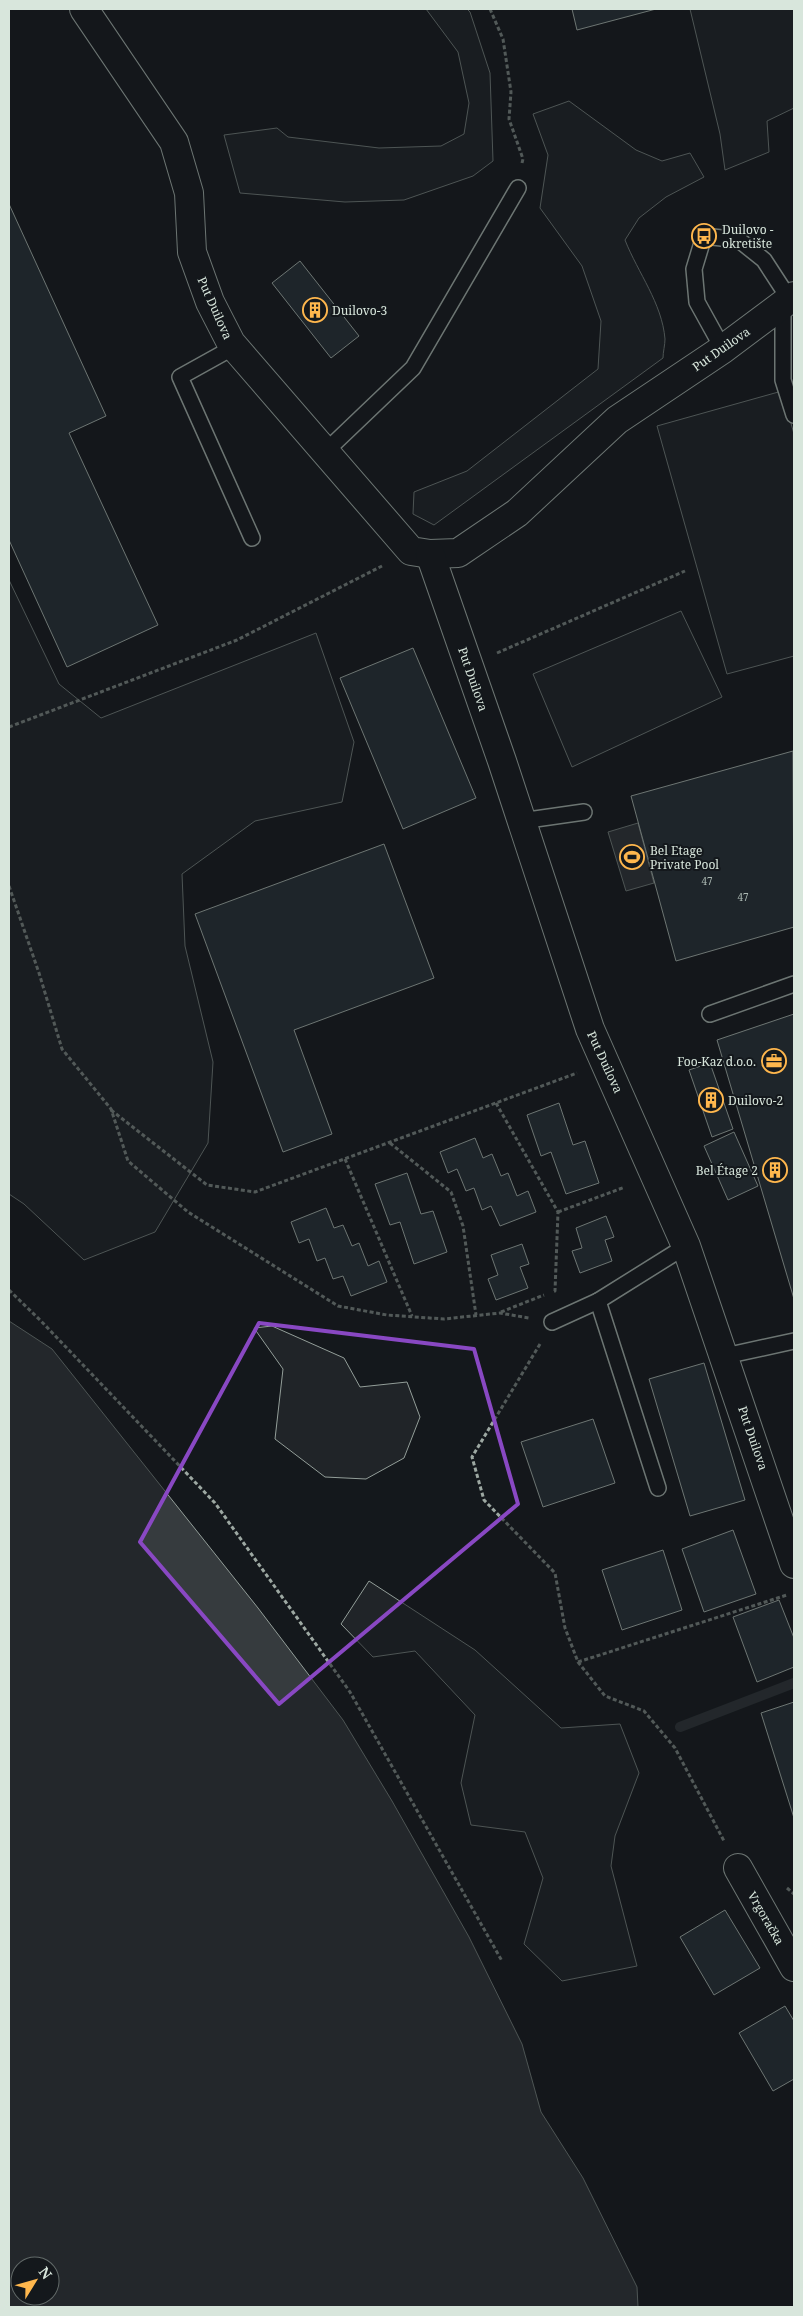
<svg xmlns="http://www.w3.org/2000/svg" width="803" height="2316" viewBox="0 0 803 2316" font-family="'Noto Serif',serif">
<rect width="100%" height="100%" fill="#14181c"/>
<!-- green -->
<g fill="#202428" stroke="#939e99">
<polygon points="426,9 467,9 470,12 490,73 493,161 473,176 404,200 345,202 240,193 224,135 277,128 288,137 379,148 441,146 464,134 469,103 458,52"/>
<polygon points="690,9 794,9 794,108 767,121 769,152 725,170 720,134"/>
<path d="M 569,101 L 636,150 L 662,161 L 690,153 L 704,177 L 666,197 L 639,218 L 625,240 C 638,273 662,303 665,339 C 665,345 663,352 663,358 L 434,525 L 413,514 L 414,492 L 467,471 L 598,369 L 601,321 L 582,266 L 540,208 L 548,155 L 533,114 Z"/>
<polygon points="782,391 794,434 794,656 727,674 657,426"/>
<polygon points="9,580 59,684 101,718 316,633 354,742 342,802 255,821 182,874 185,946 213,1062 208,1143 155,1232 84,1260 24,1204 9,1194"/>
<polygon points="681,611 722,697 572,767 533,674"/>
<polygon points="272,1326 344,1358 360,1387 407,1382 420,1417 404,1458 366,1479 325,1477 275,1439 283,1369 254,1328"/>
<polygon points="369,1581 475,1650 561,1728 620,1724 639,1773 615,1836 611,1866 637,1966 562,1981 524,1944 543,1878 525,1832 471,1825 461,1783 475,1715 415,1651 373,1657 341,1624"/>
</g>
<!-- water -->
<g fill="#363b3e" stroke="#939e99" fill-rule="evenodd">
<polygon points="638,823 654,883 626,891 608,832"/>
<path d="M 9,1321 L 52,1349 L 258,1608 L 343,1720 L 392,1801 L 469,1937 L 522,2044 L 541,2112 L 583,2178 L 637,2287 L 638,2307 L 9,2307 ZM 20,2266 L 50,2266 L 50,2296 L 20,2296 Z"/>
</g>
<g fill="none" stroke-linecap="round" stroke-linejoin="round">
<!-- stream -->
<polyline stroke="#363b3e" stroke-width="10" points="680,1727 794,1683"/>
</g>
<!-- building -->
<g fill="#2c363c" stroke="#d8e6dc">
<polygon points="572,9 656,9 577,30"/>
<polygon points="9,204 106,416 69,433 158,625 67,667 9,540"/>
<polygon points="300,261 359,336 331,358 272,283"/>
<polygon points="413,648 476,798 403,829 340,678"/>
<polygon points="793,751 794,927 676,961 631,796"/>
<polygon points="384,844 434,978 294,1030 332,1134 283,1152 195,914"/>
<polygon points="794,1014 794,1299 717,1040"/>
<polygon points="710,1063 733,1129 712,1137 689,1070"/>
<polygon points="559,1103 573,1145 585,1141 599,1183 566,1194 551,1152 541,1156 527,1115"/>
<polygon points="734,1132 758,1186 728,1200 704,1146"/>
<polygon points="475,1138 483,1158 492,1154 501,1176 508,1173 517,1196 528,1191 536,1212 500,1226 491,1206 482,1210 474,1188 466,1191 457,1169 448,1173 440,1152"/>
<polygon points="407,1173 421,1214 433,1211 447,1252 414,1264 400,1222 390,1225 375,1184"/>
<polygon points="326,1208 334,1228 343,1225 352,1246 359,1243 368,1266 379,1261 387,1282 351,1296 343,1276 333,1279 325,1258 317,1261 309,1239 299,1243 291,1222"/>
<polygon points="606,1216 614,1237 605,1240 612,1261 580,1273 572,1251 582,1248 576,1228"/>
<polygon points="522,1244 529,1264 520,1267 528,1288 496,1300 488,1279 498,1275 491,1255"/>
<polygon points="704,1363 745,1500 690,1516 649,1379"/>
<polygon points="593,1419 615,1483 543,1507 521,1442"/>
<polygon points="733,1530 756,1594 704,1612 682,1549"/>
<polygon points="663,1550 682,1610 622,1630 602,1570"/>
<polygon points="779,1600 794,1638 794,1667 757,1682 733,1617"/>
<polygon points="794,1702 794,1818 761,1713"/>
<polygon points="725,1910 760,1968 714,1995 680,1937"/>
<polygon points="785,2006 794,2021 794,2079 773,2091 739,2033"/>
</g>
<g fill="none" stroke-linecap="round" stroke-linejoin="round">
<defs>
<g id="lane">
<polyline points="783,305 783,380 794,415"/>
<polyline points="234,347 180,377 252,538"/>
<polyline points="723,349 697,302 694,269 704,236 739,240 764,260 790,300"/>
<polyline points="325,452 413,368 518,188"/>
<polyline points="521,821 584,812"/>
<polyline points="710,1014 794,984"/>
<polyline points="552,1322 598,1301"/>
<polyline points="725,1356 794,1341"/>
<polyline points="658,1488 598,1301 686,1246"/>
</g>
<g id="street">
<polyline points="84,9 174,142 189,193 192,252 210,302 231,343 411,551 430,554 458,553 517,513 617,420 723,349 794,296"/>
<polyline points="430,554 502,761 590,1029 686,1246 794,1564"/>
<polyline points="738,1868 794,1967"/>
</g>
</defs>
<!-- lane casing -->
<use href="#lane" stroke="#d8e6dc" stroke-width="18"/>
<!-- street casing -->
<use href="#street" stroke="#d8e6dc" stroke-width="30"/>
<!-- path -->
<g stroke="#9da8a2" stroke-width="3" stroke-dasharray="4 2.5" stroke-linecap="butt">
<polyline points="490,9 503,39 511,92 509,119 523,159 522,163"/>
<polyline points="497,653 685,571"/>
<polyline points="9,727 237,640 382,566"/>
<polyline points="9,886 39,973 62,1049 111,1109 128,1161 188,1212 338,1306 387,1315 444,1319 500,1313 529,1318"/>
<polyline points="496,1103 558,1212 555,1291 552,1292"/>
<polyline points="111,1110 207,1185 255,1192 577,1073"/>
<polyline points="390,1143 451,1192 463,1226 476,1315"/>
<polyline points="345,1159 412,1316"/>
<polyline points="558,1212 625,1187"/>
<polyline points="9,1290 41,1321 215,1503 350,1692 502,1961"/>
<polyline points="501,1312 544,1295"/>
<polyline points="540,1344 472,1457 484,1500 555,1573 565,1628 578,1662 605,1696 644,1711 675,1748 724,1841"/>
<polyline points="578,1662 787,1595"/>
<polyline points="787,1888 794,1894"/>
</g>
<!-- lane -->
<use href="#lane" stroke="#14181c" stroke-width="15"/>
<!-- street -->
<use href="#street" stroke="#14181c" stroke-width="28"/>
</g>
<!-- marked area -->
<path d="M0 0H803V2316H0ZM 259,1323 L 474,1349 L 518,1504 L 279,1704 L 140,1542 Z" fill="#14181c" fill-opacity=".55" fill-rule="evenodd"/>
<path fill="none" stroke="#8948c3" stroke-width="4" stroke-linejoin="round" d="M 259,1323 L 474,1349 L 518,1504 L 279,1704 L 140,1542 Z"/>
<!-- icons -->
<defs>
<symbol id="bus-ring" viewBox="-11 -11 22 22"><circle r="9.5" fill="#14181c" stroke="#ffb74d" stroke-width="1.5"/><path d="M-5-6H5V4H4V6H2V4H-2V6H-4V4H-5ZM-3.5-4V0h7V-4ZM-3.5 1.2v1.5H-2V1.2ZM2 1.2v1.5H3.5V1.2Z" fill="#ffb74d"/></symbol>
<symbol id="building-ring" viewBox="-11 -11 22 22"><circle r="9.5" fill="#14181c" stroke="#ffb74d" stroke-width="1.5"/><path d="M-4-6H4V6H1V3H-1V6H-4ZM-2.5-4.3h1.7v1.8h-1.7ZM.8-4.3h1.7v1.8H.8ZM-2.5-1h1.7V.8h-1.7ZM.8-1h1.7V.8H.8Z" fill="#ffb74d"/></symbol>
<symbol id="stadium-ring" viewBox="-11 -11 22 22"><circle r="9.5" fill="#14181c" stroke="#ffb74d" stroke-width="1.5"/><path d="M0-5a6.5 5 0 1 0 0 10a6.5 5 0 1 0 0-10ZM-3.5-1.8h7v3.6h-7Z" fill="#ffb74d"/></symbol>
<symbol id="office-ring" viewBox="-11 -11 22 22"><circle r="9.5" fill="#14181c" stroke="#ffb74d" stroke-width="1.5"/><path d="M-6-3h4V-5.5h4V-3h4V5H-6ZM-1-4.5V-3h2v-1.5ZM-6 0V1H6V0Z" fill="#ffb74d"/></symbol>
</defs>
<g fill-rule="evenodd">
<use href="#bus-ring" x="690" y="222" width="28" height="28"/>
<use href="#building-ring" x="301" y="296" width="28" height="28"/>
<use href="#stadium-ring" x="618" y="843" width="28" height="28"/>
<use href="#office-ring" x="760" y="1047" width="28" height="28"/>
<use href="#building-ring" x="697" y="1086" width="28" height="28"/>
<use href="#building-ring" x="761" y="1156" width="28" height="28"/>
</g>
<g text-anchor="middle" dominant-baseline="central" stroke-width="4" stroke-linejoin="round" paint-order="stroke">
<!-- number labels -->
<g font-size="10" fill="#adbab4">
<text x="707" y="881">47</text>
<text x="743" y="897">47</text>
</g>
<!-- poi labels -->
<g font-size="12" fill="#d8e6dc" stroke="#14181c" text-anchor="start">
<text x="722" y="229">Duilovo -<tspan x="722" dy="14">okretište</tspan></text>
<text x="332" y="310">Duilovo-3</text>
<text x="650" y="850">Bel Etage<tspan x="650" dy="14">Private Pool</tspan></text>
<text x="756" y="1061" text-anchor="end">Foo-Kaz d.o.o.</text>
<text x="728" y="1100">Duilovo-2</text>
<text x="758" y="1170" text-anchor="end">Bel Étage 2</text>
</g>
<!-- street labels -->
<g font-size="12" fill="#d8e6dc" stroke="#14181c">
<text transform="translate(215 308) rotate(66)">Put Duilova</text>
<text transform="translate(721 349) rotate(-35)">Put Duilova</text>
<text transform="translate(473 679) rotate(71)">Put Duilova</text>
<text transform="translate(605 1062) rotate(65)">Put Duilova</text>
<text transform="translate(753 1438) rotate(71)">Put Duilova</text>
<text transform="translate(766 1918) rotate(60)">Vrgoračka</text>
</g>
</g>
<!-- border -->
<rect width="803" height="2316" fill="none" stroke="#d8e6dc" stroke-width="20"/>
<!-- north arrow -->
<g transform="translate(35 2281) rotate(53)"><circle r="24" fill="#14181c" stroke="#626a69"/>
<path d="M0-4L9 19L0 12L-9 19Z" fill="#ffb74d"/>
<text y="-8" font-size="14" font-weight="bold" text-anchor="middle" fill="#d8e6dc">N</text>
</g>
</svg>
